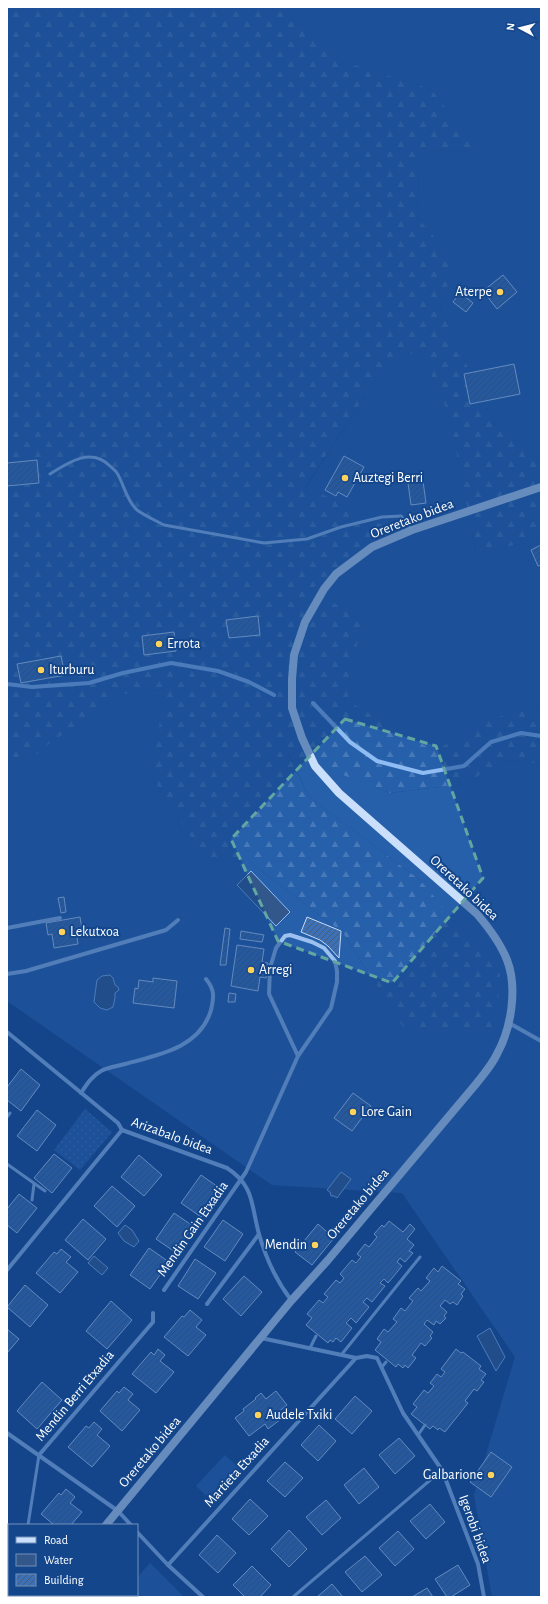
<svg xmlns="http://www.w3.org/2000/svg" width="548" height="1604" viewBox="0 0 548 1604" font-family="'Alegreya Sans',sans-serif">
<defs>
<pattern id="forest-firs" width="22" height="20" patternUnits="userSpaceOnUse"><rect width="22" height="20" fill="#2760aa"/><path d="M5 1l3.5 6h-7zM16 11l3.5 6h-7z" fill="#4778b7"/></pattern>
<pattern id="park-dots" width="8" height="8" patternUnits="userSpaceOnUse"><rect width="8" height="8" fill="#2760aa"/><path d="M2 2h.1M6 6h.1" fill="none" stroke="#4778b7" stroke-width="1.8" stroke-linecap="round"/></pattern>
<pattern id="building-hatch" width="6" height="6" patternUnits="userSpaceOnUse"><rect width="6" height="6" fill="#3d70b4"/><path d="M-1 1l2-2M0 6l6-6M5 7l2-2" fill="none" stroke="#455c7b"/></pattern>
</defs>
<rect width="100%" height="100%" fill="#14468b"/>
<!-- grass -->
<g fill="#2760aa">
<polygon points="279,7 541,7 541,465 533,455 496,426 440,308 456,261 417,217 420,151 478,150 431,89 343,61"/>
<polygon points="419,348 449,415 476,553 541,540 541,710 528,706 435,751 347,701 361,620 311,589 306,487 375,381"/>
<polygon points="166,689 151,777 206,860 250,862 343,933 403,1027 420,880 309,797 288,753 390,793 464,784 506,760 541,764 541,1597 492,1597 474,1495 515,1357 402,1193 272,1185 7,1001 7,778 48,744 119,695"/>
<polygon points="225,1455 242,1471 213,1502 196,1486"/>
<polygon points="150,1563 184,1597 121,1597 122,1595 137,1595 137,1578"/>
</g>
<!-- forest -->
<polygon fill="url(#forest-firs)" points="7,7 279,7 343,61 431,89 479,150 420,151 417,217 456,261 440,308 496,426 533,455 541,465 541,540 476,553 449,415 419,348 375,381 306,486 386,527 312,589 361,620 348,701 435,751 480,724 528,706 541,710 541,764 506,760 464,784 390,793 288,754 309,797 420,880 500,974 496,1032 403,1027 343,933 250,862 206,860 151,777 165,689 119,695 49,744 7,778"/>
<!-- park -->
<polygon fill="url(#park-dots)" points="85,1109 112,1132 80,1170 54,1150"/>
<!-- water -->
<g fill="#32578a" stroke="#8ebcf3">
<polygon points="251,871 290,912 276,926 237,885"/>
<polygon points="110,975 113,978 115,985 118,987 119,990 115,993 115,998 113,1007 107,1010 100,1008 94,1002 97,980 102,976"/>
<polygon points="341,1172 351,1179 337,1198 334,1196 331,1196 330,1192 327,1190"/>
<polygon points="125,1225 132,1230 139,1241 134,1247 124,1241 118,1233"/>
<polygon points="94,1256 108,1268 102,1275 88,1263"/>
<polygon points="490,1328 505,1357 496,1371 477,1336"/>
</g>
<g fill="none" stroke-linecap="round" stroke-linejoin="round">
<!-- stream -->
<g stroke="#8ebcf3" stroke-width="4">
<polyline points="7,684 32,687 89,683 123,673 171,663 218,671 249,682 274,695"/>
<polyline points="313,703 350,742 377,761 423,773 464,766 491,742 521,733 541,736"/>
</g>
</g>
<!-- building -->
<g fill="url(#building-hatch)" stroke="#c3dcfb">
<polygon points="503,275 517,292 497,309 483,291"/>
<polygon points="460,293 473,303 466,312 453,302"/>
<polygon points="514,364 520,394 470,404 464,374"/>
<polygon points="344,456 364,467 347,497 338,492 336,496 325,490"/>
<polygon points="37,460 39,483 7,486 7,463"/>
<polygon points="423,481 426,503 411,505 408,483"/>
<polygon points="541,545 541,565 538,566 531,550"/>
<polygon points="258,616 260,635 229,638 226,620"/>
<polygon points="174,632 176,651 144,655 142,636"/>
<polygon points="61,656 65,675 21,683 17,664"/>
<polygon points="64,897 66,912 61,913 58,898"/>
<polygon points="80,917 82,929 76,930 78,944 54,948 52,934 48,935 46,923"/>
<polygon points="307,917 341,931 339,958 328,946 320,940 301,932"/>
<polygon points="225,928 230,929 226,965 220,965"/>
<polygon points="241,931 264,935 262,942 240,939"/>
<polygon points="237,945 264,949 262,962 268,963 266,978 260,977 258,991 231,986"/>
<polygon points="153,978 177,981 174,1008 133,1003 135,988 138,989 139,980 153,982"/>
<polygon points="229,993 236,994 235,1002 228,1002"/>
<polygon points="21,1069 40,1085 21,1111 7,1100 7,1087"/>
<polygon points="353,1093 371,1106 352,1131 334,1118"/>
<polygon points="37,1110 56,1125 37,1151 17,1136"/>
<polygon points="54,1154 72,1168 52,1193 34,1178"/>
<polygon points="139,1155 162,1175 144,1196 121,1177"/>
<polygon points="201,1175 221,1189 201,1217 181,1203"/>
<polygon points="112,1186 135,1206 117,1227 94,1206"/>
<polygon points="19,1194 37,1208 17,1233 7,1225 7,1209"/>
<polygon points="174,1213 193,1226 175,1252 156,1239"/>
<polygon points="83,1219 106,1239 88,1260 65,1240"/>
<polygon points="223,1220 243,1234 225,1261 204,1247"/>
<polygon points="389,1221 403,1232 410,1224 415,1229 407,1239 414,1245 409,1251 413,1253 405,1262 400,1258 397,1262 402,1266 388,1283 384,1279 380,1283 385,1286 372,1302 367,1298 363,1302 369,1307 356,1323 351,1318 346,1323 352,1328 341,1342 336,1338 333,1342 330,1340 328,1343 306,1325 312,1318 307,1314 319,1300 323,1303 328,1297 324,1294 336,1280 340,1283 344,1278 340,1274 352,1260 356,1263 361,1257 357,1254 365,1244 369,1247 377,1237 374,1234 382,1225 384,1227"/>
<polygon points="318,1224 334,1238 312,1265 295,1252"/>
<polygon points="149,1248 169,1262 150,1289 130,1275"/>
<polygon points="61,1249 71,1257 66,1262 78,1272 60,1293 36,1273 54,1252 57,1254"/>
<polygon points="195,1259 216,1273 198,1299 178,1286"/>
<polygon points="442,1266 461,1281 458,1284 465,1289 461,1294 463,1296 457,1305 453,1302 450,1304 445,1300 440,1306 447,1312 444,1316 446,1318 440,1324 436,1321 434,1325 427,1320 424,1324 433,1332 430,1336 432,1338 425,1346 421,1343 412,1355 416,1358 408,1368 405,1365 403,1368 398,1364 396,1367 375,1350 381,1342 377,1339 384,1329 388,1332 397,1322 393,1319 401,1308 405,1311 413,1301 409,1298 418,1288 421,1291 430,1281 426,1278 434,1268 438,1272"/>
<polygon points="244,1276 262,1292 241,1316 223,1299"/>
<polygon points="25,1285 48,1305 30,1327 7,1307"/>
<polygon points="111,1301 132,1320 107,1349 86,1331"/>
<polygon points="190,1310 202,1320 196,1327 206,1335 188,1356 164,1337 182,1316 184,1317"/>
<polygon points="7,1329 19,1339 7,1353"/>
<polygon points="158,1349 165,1355 160,1361 174,1372 156,1393 132,1374 151,1352 154,1355"/>
<polygon points="456,1349 461,1353 463,1352 481,1366 479,1369 486,1374 481,1380 484,1382 477,1391 474,1389 465,1401 468,1403 445,1432 439,1428 438,1430 433,1426 430,1429 411,1414 417,1407 413,1404 424,1390 428,1393 434,1386 430,1383 437,1374 441,1377 445,1372 441,1369"/>
<polygon points="42,1382 62,1400 37,1429 17,1411"/>
<polygon points="124,1387 133,1394 128,1400 140,1410 122,1431 100,1411 117,1391 119,1393"/>
<polygon points="276,1391 287,1405 277,1413 281,1419 268,1429 265,1424 249,1436 235,1418 244,1411 243,1409 256,1399 255,1398 261,1393 266,1399"/>
<polygon points="355,1396 372,1411 352,1434 335,1419"/>
<polygon points="94,1422 102,1429 97,1435 110,1446 92,1467 68,1447 86,1426 89,1428"/>
<polygon points="319,1425 336,1441 318,1461 301,1445"/>
<polygon points="399,1438 415,1456 395,1474 379,1455"/>
<polygon points="491,1452 512,1467 491,1497 470,1482"/>
<polygon points="285,1462 303,1478 285,1497 267,1481"/>
<polygon points="364,1468 379,1487 359,1504 344,1485"/>
<polygon points="66,1489 75,1497 70,1503 82,1512 71,1525 54,1525 41,1514 59,1493 61,1495"/>
<polygon points="250,1499 268,1516 249,1535 232,1519"/>
<polygon points="326,1500 341,1518 322,1535 306,1517"/>
<polygon points="430,1504 445,1522 426,1539 410,1521"/>
<polygon points="289,1530 307,1549 289,1567 271,1549"/>
<polygon points="398,1531 414,1549 395,1566 379,1548"/>
<polygon points="217,1535 236,1553 218,1573 199,1555"/>
<polygon points="9,1552 9,1595 20,1595 18,1597 7,1597 7,1554"/>
<polygon points="365,1556 382,1575 362,1592 345,1572"/>
<polygon points="458,1565 470,1585 451,1597 447,1597 435,1579"/>
<polygon points="252,1566 271,1585 260,1597 245,1597 233,1585"/>
<polygon points="332,1584 343,1597 317,1597"/>
<polygon points="427,1588 433,1597 412,1597"/>
<polygon points="97,1595 120,1595 119,1597 95,1597"/>
</g>
<g fill="none" stroke-linecap="round" stroke-linejoin="round">
<!-- lane -->
<g stroke="#9cc1f0" stroke-width="3">
<path d="M 50,474 C 69,462 91,447 110,466 C 112,468 115,470 117,473 C 124,484 126,500 137,510 C 145,516 155,520 164,525 L 264,543 L 307,539 L 341,527 L 382,517 L 401,516 L 411,528"/>
<polyline points="7,1117 10,1113"/>
<polyline points="7,1164 45,1191"/>
<polyline points="32,1200 34,1184"/>
<polyline points="310,1348 316,1336"/>
<polyline points="342,1354 420,1257"/>
<polyline points="382,1367 386,1362"/>
<polyline points="418,1435 425,1425"/>
<polyline points="28,1525 39,1455"/>
<polyline points="293,1597 442,1470"/>
</g>
<!-- street -->
<g stroke="#9cc1f0" stroke-width="4">
<polyline points="7,928 60,918"/>
<polyline points="7,974 26,971 166,930 178,920"/>
<polyline points="509,1023 541,1041"/>
<path d="M 7,1032 L 118,1123 L 122,1130 L 227,1168 C 255,1186 251,1206 259,1234 C 266,1259 276,1280 291,1300"/>
<path d="M 81,1093 C 87,1084 92,1076 101,1071 C 108,1067 118,1066 125,1064 C 158,1055 200,1048 211,1010 C 214,997 215,990 206,979"/>
<polyline points="7,1270 122,1130"/>
<polyline points="164,1290 246,1172 298,1056 269,994 270,968 276,948 285,936 290,935 312,942 324,948 335,961 337,971 337,982 331,1008 298,1056"/>
<polyline points="207,1304 259,1234"/>
<polyline points="261,1338 356,1358 367,1356 377,1358 403,1413 442,1470 478,1564 484,1597"/>
<polyline points="7,1433 118,1511 131,1525"/>
<polyline points="39,1455 153,1322 153,1313"/>
<polyline points="137,1532 168,1565 203,1597"/>
<polyline points="168,1565 356,1358"/>
</g>
<!-- secondary -->
<g stroke="#cadffb" stroke-width="8">
<path d="M 106,1525 L 291,1301 L 328,1260 L 476,1084 C 483,1075 492,1065 497,1054 C 511,1029 518,988 507,960 C 500,942 489,928 477,914 L 339,793 L 315,766 L 302,738 L 292,708 L 292,679 L 294,655 L 305,622 L 324,589 L 336,574 L 372,547 L 412,530 L 541,487"/>
<polyline points="42,1597 44,1595"/>
</g>
</g>
<!-- marked area -->
<path d="M0 0H548V1604H0ZM 345,719 L 436,746 L 483,878 L 392,983 L 278,941 L 231,839 Z" fill="#14468b" fill-opacity=".55" fill-rule="evenodd"/>
<path fill="none" stroke="#63a6a1" stroke-width="3" stroke-dasharray="8 5" stroke-linejoin="round" d="M 345,719 L 436,746 L 483,878 L 392,983 L 278,941 L 231,839 Z"/>
<!-- markers -->
<g fill="#ffd25b" stroke="#14468b" stroke-width="1.5">
<circle cx="500" cy="292" r="4"/>
<circle cx="345" cy="478" r="4"/>
<circle cx="159" cy="644" r="4"/>
<circle cx="41" cy="670" r="4"/>
<circle cx="62" cy="932" r="4"/>
<circle cx="251" cy="970" r="4"/>
<circle cx="353" cy="1112" r="4"/>
<circle cx="315" cy="1245" r="4"/>
<circle cx="258" cy="1415" r="4"/>
<circle cx="491" cy="1475" r="4"/>
</g>
<g text-anchor="middle" dominant-baseline="central" stroke-width="4" stroke-linejoin="round" paint-order="stroke">
<!-- poi labels -->
<g font-size="14" fill="#fff" stroke="#14468b" text-anchor="start">
<text x="492" y="292" text-anchor="end">Aterpe</text>
<text x="353" y="478">Auztegi Berri</text>
<text x="167" y="644">Errota</text>
<text x="49" y="670">Iturburu</text>
<text x="70" y="932">Lekutxoa</text>
<text x="259" y="970">Arregi</text>
<text x="361" y="1112">Lore Gain</text>
<text x="307" y="1245" text-anchor="end">Mendin</text>
<text x="266" y="1415">Audele Txiki</text>
<text x="483" y="1475" text-anchor="end">Galbarione</text>
</g>
<!-- street labels -->
<g font-size="14" fill="#fff" stroke="#14468b">
<text transform="translate(412 519) rotate(-21)">Oreretako bidea</text>
<text transform="translate(464 888) rotate(43)">Oreretako bidea</text>
<text transform="translate(172 1136) rotate(20)">Arizabalo bidea</text>
<text transform="translate(358 1204) rotate(-50)">Oreretako bidea</text>
<text transform="translate(193 1229) rotate(-55)">Mendin Gain Etxadia</text>
<text transform="translate(75 1396) rotate(-50)">Mendin Berri Etxadia</text>
<text transform="translate(150 1452) rotate(-50)">Oreretako bidea</text>
<text transform="translate(237 1472) rotate(-48)">Martieta Etxadia</text>
<text transform="translate(475 1529) rotate(70)">Igerobi bidea</text>
</g>
</g>
<!-- border -->
<rect width="548" height="1604" fill="none" stroke="#ffffff" stroke-width="16"/>
<!-- legend -->
<rect x="8" y="1524" width="130" height="72" fill="#14468b" stroke="#7290b9"/>
<rect x="16" y="1537" width="20" height="6" fill="#cadffb" stroke="#7290b9"/>
<text x="44" y="1544" font-size="12" fill="#ffffff">Road</text>
<rect x="16" y="1554" width="20" height="12" fill="#32578a" stroke="#7290b9"/>
<text x="44" y="1564" font-size="12" fill="#ffffff">Water</text>
<rect x="16" y="1574" width="20" height="12" fill="url(#building-hatch)" stroke="#7290b9"/>
<text x="44" y="1584" font-size="12" fill="#ffffff">Building</text>
<!-- north arrow -->
<g transform="translate(520 28) rotate(277)" stroke="#14468b" stroke-width="3" paint-order="stroke">
<path d="M0-3L7 15L0 10L-7 15Z" fill="#ffffff"/>
<text y="-6" font-size="11" font-weight="bold" text-anchor="middle" fill="#ffffff">N</text>
</g>
</svg>
